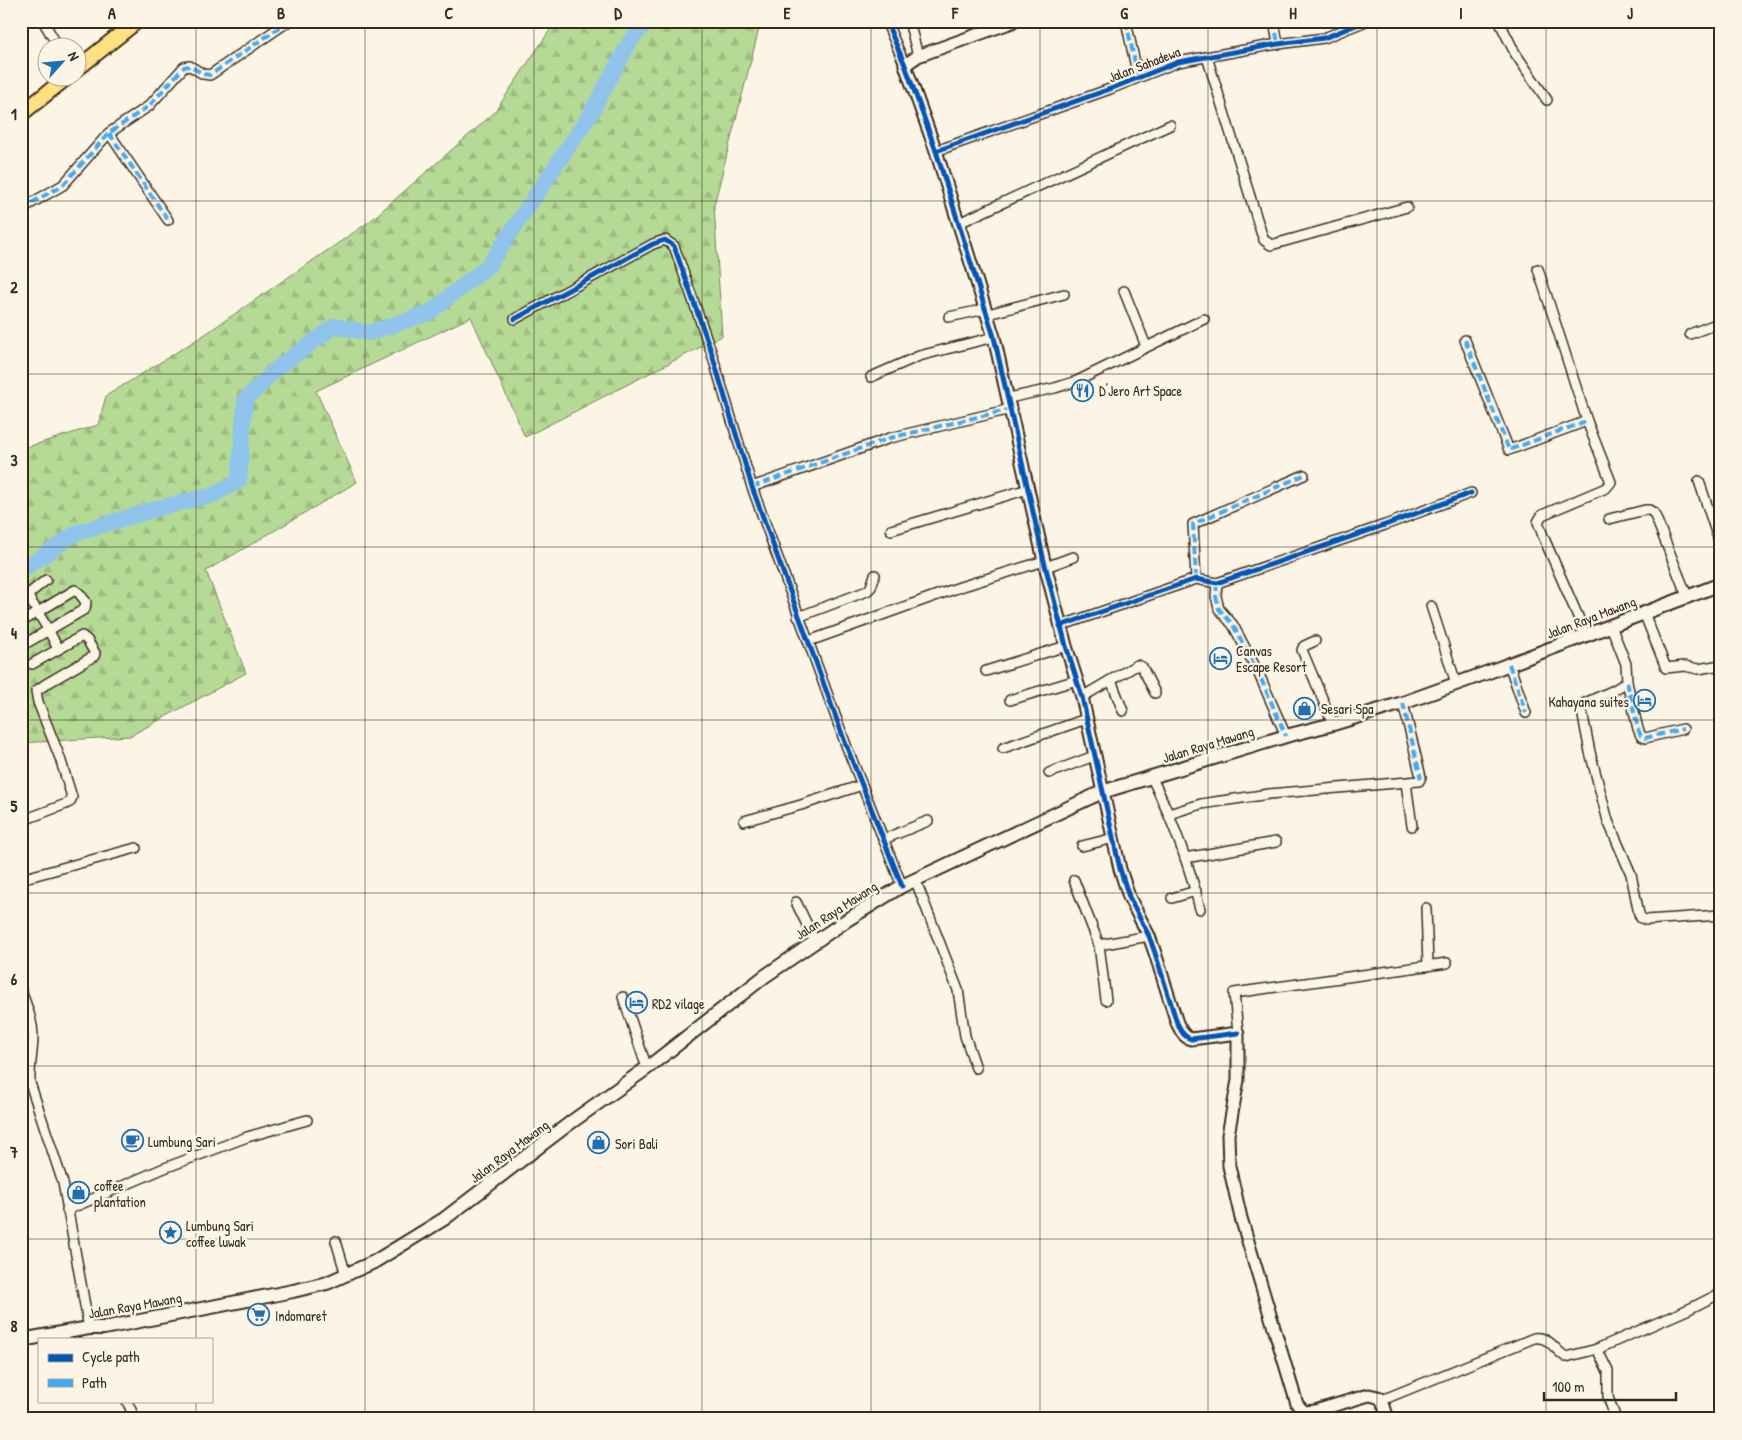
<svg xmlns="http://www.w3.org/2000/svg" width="1742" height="1440" viewBox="0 0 1742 1440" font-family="'Patrick Hand',sans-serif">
<defs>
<pattern id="forest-firs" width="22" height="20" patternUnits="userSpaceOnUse" patternTransform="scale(1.25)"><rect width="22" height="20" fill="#b4da95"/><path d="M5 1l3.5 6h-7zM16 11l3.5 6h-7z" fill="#9cbb80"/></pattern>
</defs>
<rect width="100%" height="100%" fill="#fcf5e5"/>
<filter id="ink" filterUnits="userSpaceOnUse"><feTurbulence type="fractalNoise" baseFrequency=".02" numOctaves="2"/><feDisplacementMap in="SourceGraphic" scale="10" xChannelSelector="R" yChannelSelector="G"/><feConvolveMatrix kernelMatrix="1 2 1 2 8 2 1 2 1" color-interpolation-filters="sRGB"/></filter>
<g filter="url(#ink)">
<!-- forest -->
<polygon fill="url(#forest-firs)" stroke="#78825a" points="556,21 761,21 714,205 722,336 525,437 471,317 316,391 357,482 206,571 246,673 130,736 21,743 21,449 98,425 106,396 201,337 369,222 494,113"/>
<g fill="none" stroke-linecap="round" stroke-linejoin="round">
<!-- river -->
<polyline stroke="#91c4ed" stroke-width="16" points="21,571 76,533 162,507 213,495 239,481 245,400 277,368 335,326 369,333 429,313 489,265 590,115 629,43 647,21"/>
<defs>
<g id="minor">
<polyline points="43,21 59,48"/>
<polyline points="886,21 905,65"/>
<polyline points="909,21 918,56"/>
<polyline points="1126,21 1138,77"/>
<polyline points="1274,21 1278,44"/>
<polyline points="1499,21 1515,53 1547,100"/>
<polyline points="1207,57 1261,232 1264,240 1271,245 1407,207"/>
<polyline points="109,133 168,220"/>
<polyline points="936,151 1110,89 1178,62 1278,44 1324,38 1366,21"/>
<polyline points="21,209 63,185 109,133 149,106 184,67 190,66 203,74 210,75 289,21"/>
<polyline points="959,223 1170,125"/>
<polyline points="1538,269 1587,421 1611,482 1606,488 1542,515 1538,522 1543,536 1586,635"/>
<polyline points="1124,291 1146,346"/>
<polyline points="988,314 1064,294"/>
<polyline points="949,317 986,309"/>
<polyline points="515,319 653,244 665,240 674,246 711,351 752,487 846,745 902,886"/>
<polyline points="1690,334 1721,322"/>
<polyline points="1465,340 1509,450 1587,421"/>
<polyline points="871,377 919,356 994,337"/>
<polyline points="1009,398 1055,388 1077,381 1204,319"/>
<polyline points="1699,481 1721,547"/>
<polyline points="752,487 890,438 1011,409"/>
<polyline points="1609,519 1645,510 1649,510 1654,513 1687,596"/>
<polyline points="891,530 1028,489"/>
<polyline points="1046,567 1073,557"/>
<polyline points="1196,579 1193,524 1304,475"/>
<polyline points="46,580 31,592 28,596 49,631 58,649"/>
<polyline points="1217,583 1216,596 1219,609 1233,625 1258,672 1286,736"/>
<polyline points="1431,606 1456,683"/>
<polyline points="1644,613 1666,668 1685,666 1698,669 1721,665"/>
<polyline points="798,617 867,591 871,587 875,575"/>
<polyline points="21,622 75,590 79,593 86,602 85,609 28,642"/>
<polyline points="1060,626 1196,579 1217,583 1385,525 1471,493"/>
<polyline points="1611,626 1626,664 1627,682 1614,690 1585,703 1581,706 1590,752 1608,821 1631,874 1639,914 1641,918 1646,920 1721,915"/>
<polyline points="809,641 960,587 1044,561"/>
<polyline points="1315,641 1304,646 1302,650 1333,724"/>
<polyline points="1509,664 1526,713"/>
<polyline points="986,671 1066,646"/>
<polyline points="1111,680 1137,665 1142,667 1155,693"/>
<polyline points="1627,682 1638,729 1641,736 1645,738 1683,729"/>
<polyline points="1082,697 1111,680 1123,711"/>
<polyline points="1010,700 1077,680"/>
<polyline points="1003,748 1086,719"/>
<polyline points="1049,773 1094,756"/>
<path d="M 1151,776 C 1172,819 1189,863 1200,909"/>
<polyline points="1406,783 1412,826"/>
<polyline points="1169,814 1201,804 1269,794 1419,781 1421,777 1403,703"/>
<polyline points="21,821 66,804 70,802 72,797 60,758 38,702 36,691 46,684 94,656 95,653 87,640 82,636 32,664"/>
<polyline points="744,821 801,805 862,785"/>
<polyline points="884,839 928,821"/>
<polyline points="1082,846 1114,838"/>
<polyline points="1185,858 1276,842"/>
<polyline points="21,879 136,848"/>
<polyline points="915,879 958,990 965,1036 976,1068"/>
<polyline points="1074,880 1099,945 1106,1000"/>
<polyline points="1172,898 1196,891"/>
<polyline points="796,902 815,941"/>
<polyline points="1426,908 1428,966"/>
<polyline points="1099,945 1149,936"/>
<path d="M 21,990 C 26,1005 33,1020 33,1036 C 33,1052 29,1067 30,1083 L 63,1183 L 89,1328"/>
<polyline points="623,997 647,1068"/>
<polyline points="1238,1033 1234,993 1447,963"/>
<polyline points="67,1210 162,1169 247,1137 307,1120"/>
<polyline points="336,1241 346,1275"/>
<polyline points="1597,1349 1608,1371 1608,1397 1616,1419"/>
<path d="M 1382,1400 L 1534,1338 C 1550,1336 1554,1350 1566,1357 L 1597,1349 L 1689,1309 L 1721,1293"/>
<polyline points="127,1401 135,1419"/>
</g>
<path id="tertiary" d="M 1015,21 L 918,56 L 905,65 L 936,151 L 994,337 L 1044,561 L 1066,646 L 1082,697 L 1120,869 L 1129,897 L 1149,936 L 1155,953 L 1177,1023 C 1181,1030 1183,1037 1191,1039 L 1238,1033 L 1238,1080 L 1228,1135 L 1229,1166 L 1241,1218 L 1297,1404 L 1304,1412 L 1315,1411 L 1369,1395 L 1378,1397 L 1382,1400 L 1388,1419"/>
<polyline id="secondary" points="21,1340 89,1328 104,1328 293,1291 327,1283 374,1262 444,1219 570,1123 647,1068 765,976 847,920 902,886 1102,792 1286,736 1333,724 1403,703 1486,673 1721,584"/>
<g id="primary">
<polyline points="78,68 137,21"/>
<polyline points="21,114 66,78"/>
</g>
</defs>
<!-- minor casing -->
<use href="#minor" stroke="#3b2a1e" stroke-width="12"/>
<!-- tertiary casing -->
<use href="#tertiary" stroke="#3b2a1e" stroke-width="15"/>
<!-- secondary casing -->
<use href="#secondary" stroke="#3b2a1e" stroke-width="16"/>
<!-- primary casing -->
<use href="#primary" stroke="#3b2a1e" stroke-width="18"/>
<!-- minor -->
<use href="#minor" stroke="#fcf5e5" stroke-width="9"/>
<!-- tertiary -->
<use href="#tertiary" stroke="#fcf5e5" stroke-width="11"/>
<!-- secondary -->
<use href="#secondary" stroke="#fcf5e5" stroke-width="12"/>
<!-- primary -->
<use href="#primary" stroke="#fde080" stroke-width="14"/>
<!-- quiet -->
<g stroke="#3fa9f5" stroke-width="4" stroke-dasharray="8 4" stroke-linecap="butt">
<polyline points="1126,21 1138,77"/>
<polyline points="1274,21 1278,44"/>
<polyline points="109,133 168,220"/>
<polyline points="21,209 63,185 109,133 149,106 184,67 190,66 203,74 210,75 289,21"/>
<polyline points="1465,340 1509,450 1587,421"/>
<polyline points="752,487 890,438 1011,409"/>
<polyline points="1196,579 1193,524 1304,475"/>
<polyline points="1217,583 1216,596 1219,609 1233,625 1258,672 1286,736"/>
<polyline points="1509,664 1526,713"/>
<polyline points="1627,682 1638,729 1641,736 1645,738 1683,729"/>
<polyline points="1403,703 1421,779"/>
</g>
<defs>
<g id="cycleway">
<path d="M 886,21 L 905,65 L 936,151 L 994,337 L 1044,561 L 1066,646 L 1082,697 L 1120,869 L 1129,897 L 1149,936 L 1155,953 L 1177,1023 C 1181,1030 1183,1037 1191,1039 L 1238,1033"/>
<polyline points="936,151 1110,89 1178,62 1278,44 1324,38 1366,21"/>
<polyline points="515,319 653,244 665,240 674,246 711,351 752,487 846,745 902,886"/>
<polyline points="1060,626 1196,579 1217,583 1385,525 1471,493"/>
</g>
</defs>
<!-- cycleway casing -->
<use href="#cycleway" stroke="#fcf5e5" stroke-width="8"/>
<!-- cycleway -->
<use href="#cycleway" stroke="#0057b8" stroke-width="5"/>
</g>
</g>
<!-- grid -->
<path fill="none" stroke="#3b2a1e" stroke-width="1" stroke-opacity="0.55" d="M 196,21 L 196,1339M 365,21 L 365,1419M 534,21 L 534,1419M 702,21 L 702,1419M 871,21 L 871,1419M 1040,21 L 1040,1419M 1208,21 L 1208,1419M 1377,21 L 1377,1419M 1546,21 L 1546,1419M 21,201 L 1721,201M 21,374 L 1721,374M 21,547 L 1721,547M 21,720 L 1721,720M 21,893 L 1721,893M 21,1066 L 1721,1066M 21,1239 L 1721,1239M 196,1401 L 196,1419"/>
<!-- icons -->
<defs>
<symbol id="restaurant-ring" viewBox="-11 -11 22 22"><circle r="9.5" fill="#fcf5e5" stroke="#1f6fb2" stroke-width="1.5"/><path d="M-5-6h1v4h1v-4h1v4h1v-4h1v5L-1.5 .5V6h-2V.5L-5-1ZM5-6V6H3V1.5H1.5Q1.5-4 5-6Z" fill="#1f6fb2"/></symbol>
<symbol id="hotel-ring" viewBox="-11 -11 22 22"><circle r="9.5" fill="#fcf5e5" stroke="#1f6fb2" stroke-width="1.5"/><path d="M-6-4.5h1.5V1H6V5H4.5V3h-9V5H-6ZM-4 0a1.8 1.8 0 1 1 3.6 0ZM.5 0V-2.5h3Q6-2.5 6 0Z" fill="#1f6fb2"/></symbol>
<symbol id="shop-ring" viewBox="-11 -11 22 22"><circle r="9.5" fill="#fcf5e5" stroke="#1f6fb2" stroke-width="1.5"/><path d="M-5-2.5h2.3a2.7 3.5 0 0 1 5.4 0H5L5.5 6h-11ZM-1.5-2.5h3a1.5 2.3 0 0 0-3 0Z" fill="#1f6fb2"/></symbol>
<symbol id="cafe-ring" viewBox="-11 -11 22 22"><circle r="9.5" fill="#fcf5e5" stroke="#1f6fb2" stroke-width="1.5"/><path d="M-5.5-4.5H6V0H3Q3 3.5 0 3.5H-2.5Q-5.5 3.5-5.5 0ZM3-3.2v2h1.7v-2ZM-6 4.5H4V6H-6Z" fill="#1f6fb2"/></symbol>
<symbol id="sight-ring" viewBox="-11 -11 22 22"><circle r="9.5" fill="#fcf5e5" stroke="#1f6fb2" stroke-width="1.5"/><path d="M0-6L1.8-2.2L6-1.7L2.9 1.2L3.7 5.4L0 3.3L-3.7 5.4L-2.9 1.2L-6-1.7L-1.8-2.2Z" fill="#1f6fb2"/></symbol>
<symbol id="supermarket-ring" viewBox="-11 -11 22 22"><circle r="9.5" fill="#fcf5e5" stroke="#1f6fb2" stroke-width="1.5"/><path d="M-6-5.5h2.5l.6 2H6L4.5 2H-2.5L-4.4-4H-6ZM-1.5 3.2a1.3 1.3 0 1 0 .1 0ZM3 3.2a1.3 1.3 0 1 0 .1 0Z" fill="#1f6fb2"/></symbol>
</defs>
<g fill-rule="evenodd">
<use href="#restaurant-ring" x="1070" y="378" width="25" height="25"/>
<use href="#hotel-ring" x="1208" y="646" width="25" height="25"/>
<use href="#hotel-ring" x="1632" y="688" width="25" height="25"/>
<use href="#shop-ring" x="1292" y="696" width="25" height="25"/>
<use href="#hotel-ring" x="624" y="990" width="25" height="25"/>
<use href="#cafe-ring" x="120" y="1128" width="25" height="25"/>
<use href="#shop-ring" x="586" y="1130" width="25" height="25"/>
<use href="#shop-ring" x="66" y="1180" width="25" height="25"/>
<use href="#sight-ring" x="158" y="1220" width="25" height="25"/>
<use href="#supermarket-ring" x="246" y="1302" width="25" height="25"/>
</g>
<g text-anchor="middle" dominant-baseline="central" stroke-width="4.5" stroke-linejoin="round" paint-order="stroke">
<!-- street labels -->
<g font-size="14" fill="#3b2a1e" stroke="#fcf5e5">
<text transform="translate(1144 64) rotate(-21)">Jalan Sahadewa</text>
<text transform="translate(1591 617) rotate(-21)">Jalan Raya Mawang</text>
<text transform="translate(1208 744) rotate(-17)">Jalan Raya Mawang</text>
<text transform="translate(836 910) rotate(-33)">Jalan Raya Mawang</text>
<text transform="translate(509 1151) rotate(-37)">Jalan Raya Mawang</text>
<text transform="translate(135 1305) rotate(-10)">Jalan Raya Mawang</text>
</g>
<!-- poi labels -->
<g font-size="14" fill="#3b2a1e" stroke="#fcf5e5" text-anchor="start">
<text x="1099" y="390">D'Jero Art Space</text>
<text x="1236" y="650">Canvas<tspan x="1236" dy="16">Escape Resort</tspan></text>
<text x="1629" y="701" text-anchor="end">Kahayana suites</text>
<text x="1321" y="708">Sesari Spa</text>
<text x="652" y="1003">RD2 vilage</text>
<text x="148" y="1141">Lumbung Sari</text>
<text x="615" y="1143">Sori Bali</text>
<text x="94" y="1185">coffee<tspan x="94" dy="16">plantation</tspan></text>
<text x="186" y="1225">Lumbung Sari<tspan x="186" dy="16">coffee luwak</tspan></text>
<text x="275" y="1315">Indomaret</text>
</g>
</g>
<!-- margin -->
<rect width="1742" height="1440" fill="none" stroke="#fcf5e5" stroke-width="55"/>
<!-- legend -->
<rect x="38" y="1338" width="175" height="65" fill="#fcf5e5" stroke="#afa495"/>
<rect x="48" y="1354" width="25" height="8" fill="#0057b8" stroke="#afa495"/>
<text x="82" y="1362" font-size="15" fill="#3b2a1e">Cycle path</text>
<rect x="48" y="1379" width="25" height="8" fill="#3fa9f5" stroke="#afa495"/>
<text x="82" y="1388" font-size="15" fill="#3b2a1e">Path</text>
<!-- north arrow -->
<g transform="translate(62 62) rotate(63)"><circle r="24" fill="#fcf5e5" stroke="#afa495"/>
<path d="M0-4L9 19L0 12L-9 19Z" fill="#1f6fb2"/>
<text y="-8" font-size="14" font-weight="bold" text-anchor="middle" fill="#3b2a1e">N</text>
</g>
<!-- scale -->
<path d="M1544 1392v8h132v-8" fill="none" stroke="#3b2a1e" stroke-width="2.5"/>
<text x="1552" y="1392" font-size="15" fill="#3b2a1e" stroke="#fcf5e5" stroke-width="4" paint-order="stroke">100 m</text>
<rect x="28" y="28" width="1686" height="1384" fill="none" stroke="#3b2a1e" stroke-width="2"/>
<g font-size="16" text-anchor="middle" font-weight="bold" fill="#3b2a1e">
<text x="112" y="19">A</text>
<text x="281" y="19">B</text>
<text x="449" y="19">C</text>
<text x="618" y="19">D</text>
<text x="787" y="19">E</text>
<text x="955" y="19">F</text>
<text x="1124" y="19">G</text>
<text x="1293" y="19">H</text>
<text x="1461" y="19">I</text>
<text x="1630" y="19">J</text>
<text x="14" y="120">1</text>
<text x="14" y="293">2</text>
<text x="14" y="466">3</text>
<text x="14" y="639">4</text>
<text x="14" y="812">5</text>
<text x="14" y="985">6</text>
<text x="14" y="1158">7</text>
<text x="14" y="1332">8</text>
</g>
</svg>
